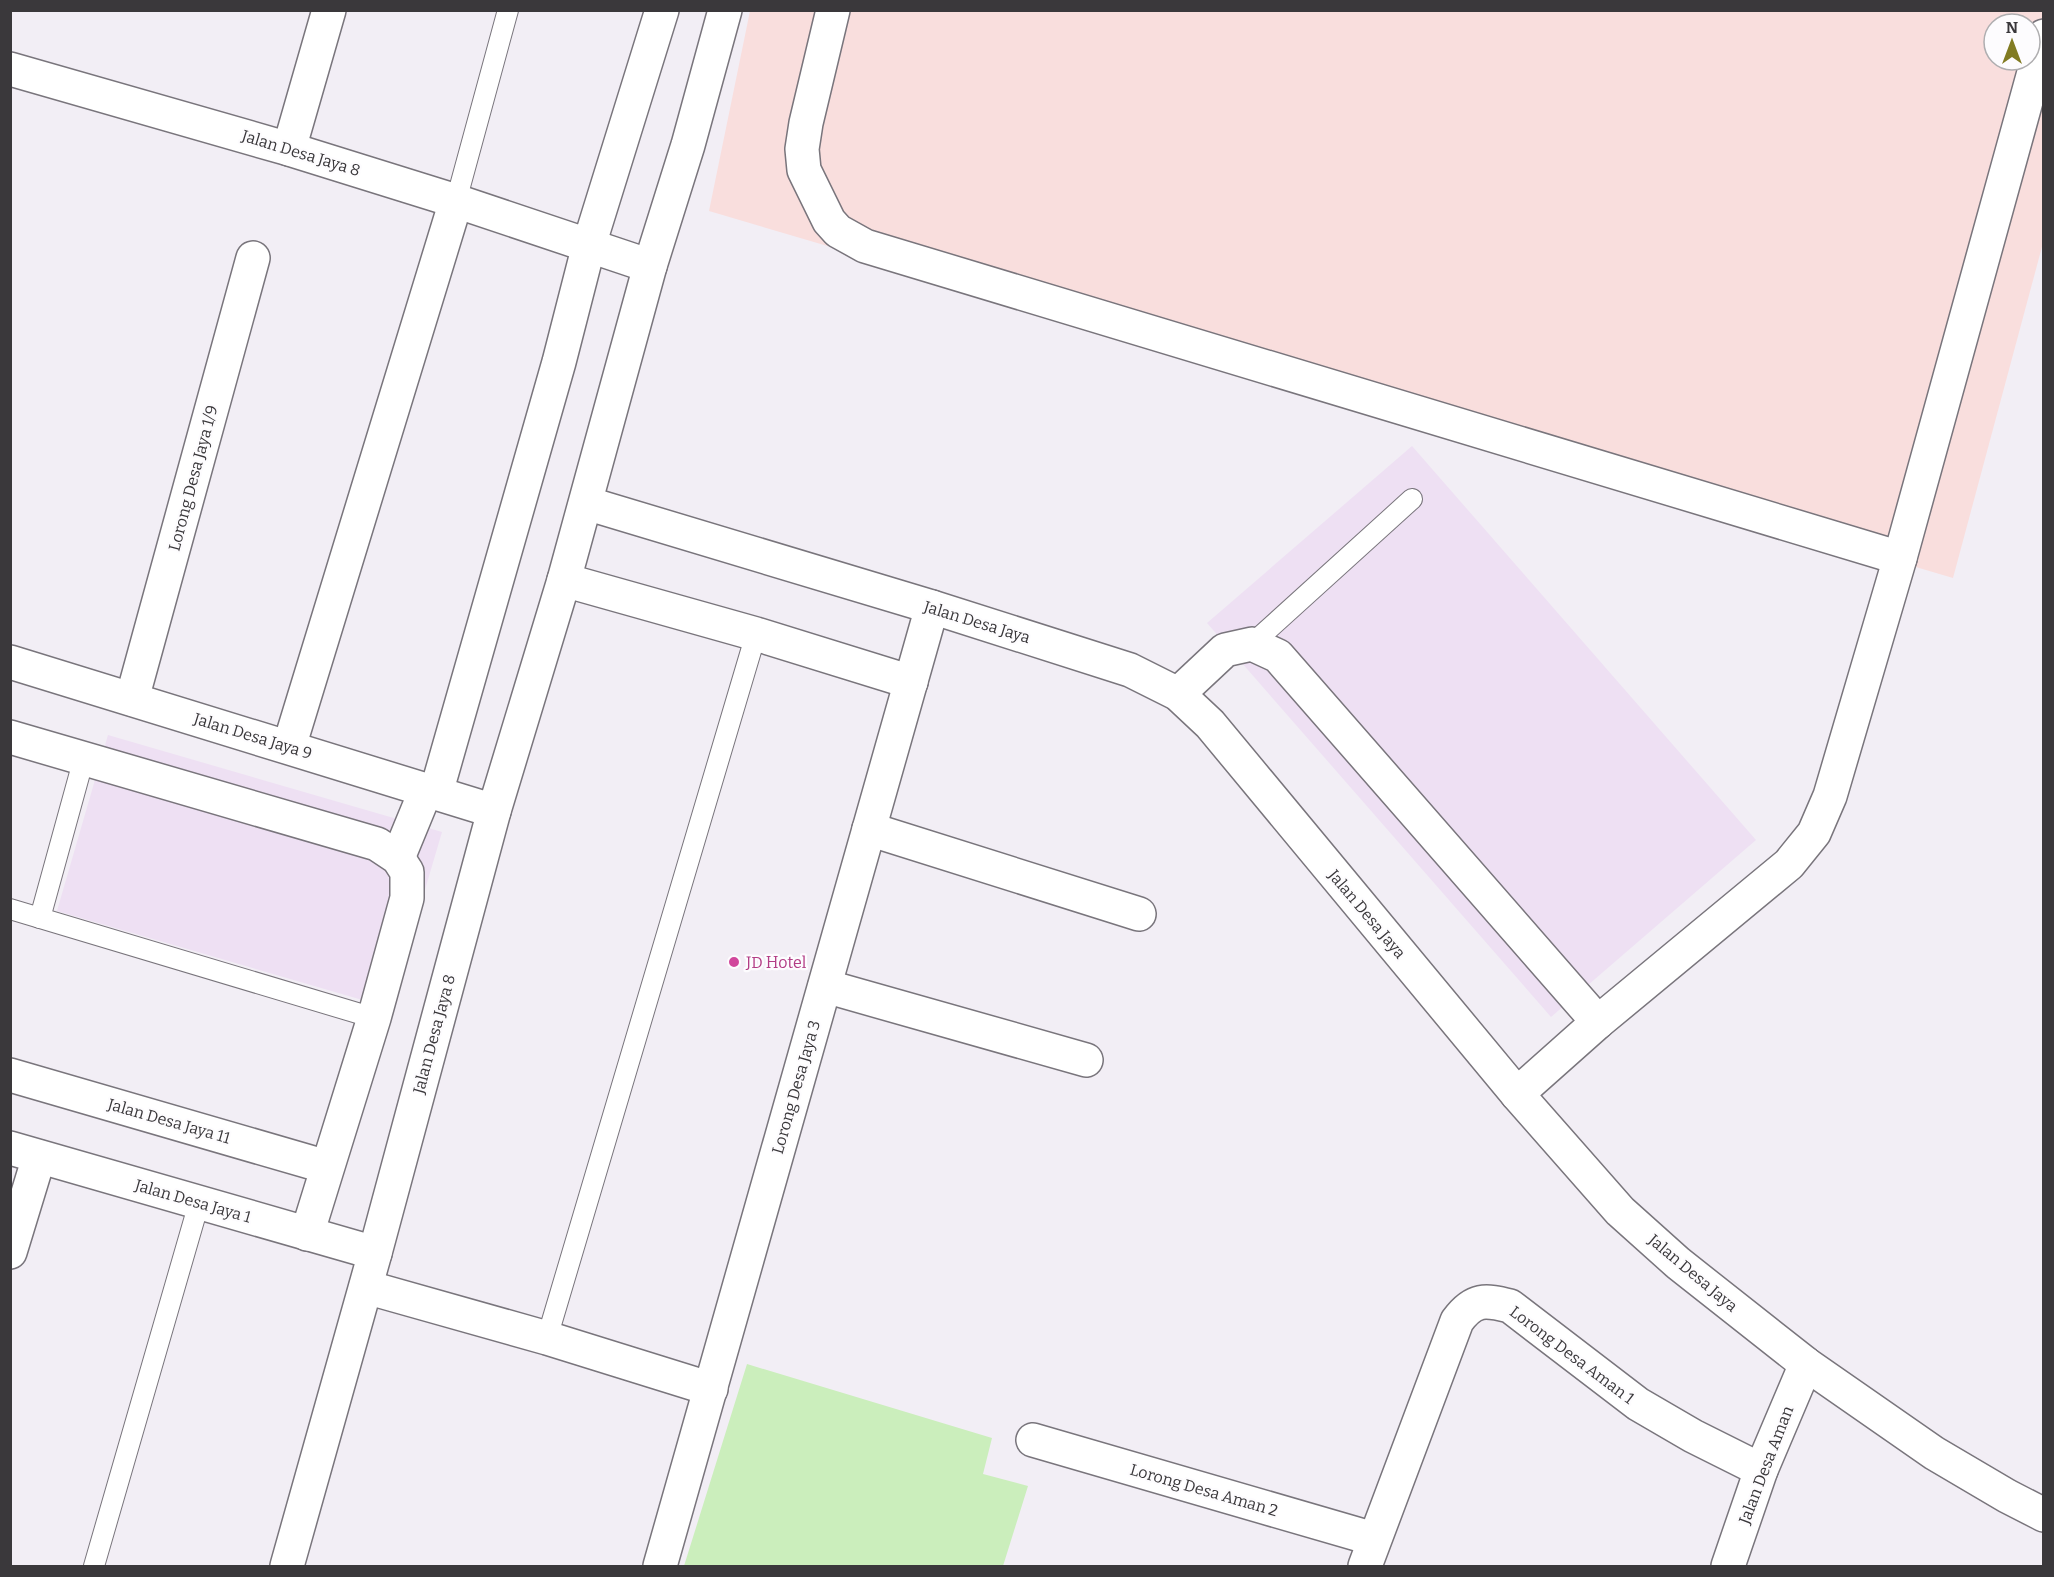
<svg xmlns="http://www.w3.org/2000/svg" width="2054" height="1577" viewBox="0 0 2054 1577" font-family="Bitter,serif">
<rect width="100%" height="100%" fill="#f2eef5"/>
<!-- commercial -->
<g fill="#eee0f3">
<polygon points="1412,446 1756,840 1551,1017 1207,623"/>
<polygon points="108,735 442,832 390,1008 57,911"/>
</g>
<!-- industrial -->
<path fill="#f9dedd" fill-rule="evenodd" d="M 750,11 L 2043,11 L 2043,243 L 1953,578 L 709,211 ZM 1994,24 L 2030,24 L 2030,60 L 1994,60 Z"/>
<!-- green -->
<polygon fill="#cbeebc" points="747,1364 992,1438 983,1474 1028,1486 1003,1566 684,1566"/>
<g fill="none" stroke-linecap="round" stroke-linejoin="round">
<defs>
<g id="service">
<polyline points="456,201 508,10"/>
<polyline points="1252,644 1412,499"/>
<polyline points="10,909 374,1018"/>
<polyline points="40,918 84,758"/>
<polyline points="547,1338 756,634"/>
<polyline points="94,1566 199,1203"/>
</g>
<g id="minor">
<polyline points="833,10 806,123 802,149 804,170 829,221 838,231 865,246 1900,558"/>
<polyline points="10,69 289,149 456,201 650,266"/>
<polyline points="289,149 329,10"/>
<polyline points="564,580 756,634 911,682"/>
<polyline points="10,662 494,811"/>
<polyline points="1178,694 1225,650 1252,644 1278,656 1598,1022"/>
<polyline points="132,699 253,258"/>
<polyline points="10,737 377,844 398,858 407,872 407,898 374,1018 307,1234"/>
<polyline points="289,747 456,201"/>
<polyline points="436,793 559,362 589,245 662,10"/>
<polyline points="869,829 1139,914"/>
<polyline points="398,858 426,790"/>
<polyline points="825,986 1086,1060"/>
<polyline points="10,1075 327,1167"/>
<polyline points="1517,1094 1598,1022 1789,864 1814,833 1830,796 1900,558 2044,36"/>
<polyline points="10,1148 375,1253"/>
<polyline points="10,1252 39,1157"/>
<polyline points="366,1287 547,1338 711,1389"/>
<polyline points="1033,1440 1374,1539"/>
<polyline points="287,1566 375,1253 494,811 564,580 650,266 688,145 725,10"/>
<polyline points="660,1566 932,607"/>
<path d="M 1365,1566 L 1457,1321 C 1474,1298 1485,1300 1510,1306 L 1638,1404 L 1693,1436 L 1761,1470"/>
<polyline points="1728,1566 1761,1470 1806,1364"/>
</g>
<polyline id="tertiary" points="586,503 932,607 1130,670 1178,694 1210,724 1517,1094 1620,1211 1678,1263 1806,1364 1934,1453 2007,1496 2044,1515"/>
</defs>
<!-- service casing -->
<use href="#service" stroke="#79757c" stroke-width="22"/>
<!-- minor casing -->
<use href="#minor" stroke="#79757c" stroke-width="36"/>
<!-- tertiary casing -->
<use href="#tertiary" stroke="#79757c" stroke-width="36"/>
<!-- service -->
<use href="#service" stroke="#fff" stroke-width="20"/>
<!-- minor -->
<use href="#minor" stroke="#fff" stroke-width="33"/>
<!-- tertiary -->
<use href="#tertiary" stroke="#fff" stroke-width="33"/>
</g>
<!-- markers -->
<circle fill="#d1479c" stroke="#fdfcfe" stroke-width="2" cx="734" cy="962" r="6"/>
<g text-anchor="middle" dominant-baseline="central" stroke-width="4.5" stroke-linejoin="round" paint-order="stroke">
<!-- street labels -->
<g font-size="16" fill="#3a383b" stroke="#fdfcfe">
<text transform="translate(301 153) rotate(17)">Jalan Desa Jaya 8</text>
<text transform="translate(193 478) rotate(-75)">Lorong Desa Jaya 1/9</text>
<text transform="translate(977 622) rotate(17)">Jalan Desa Jaya</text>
<text transform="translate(253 736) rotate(17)">Jalan Desa Jaya 9</text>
<text transform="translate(1367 914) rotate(50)">Jalan Desa Jaya</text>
<text transform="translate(434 1034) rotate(-75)">Jalan Desa Jaya 8</text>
<text transform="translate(796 1087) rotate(-74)">Lorong Desa Jaya 3</text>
<text transform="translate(169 1121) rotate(16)">Jalan Desa Jaya 11</text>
<text transform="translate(193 1201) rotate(16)">Jalan Desa Jaya 1</text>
<text transform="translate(1693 1273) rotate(40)">Jalan Desa Jaya</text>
<text transform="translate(1572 1355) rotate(37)">Lorong Desa Aman 1</text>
<text transform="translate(1766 1465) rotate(-69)">Jalan Desa Aman</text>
<text transform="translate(1204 1490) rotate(16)">Lorong Desa Aman 2</text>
</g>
<!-- hotel labels -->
<g font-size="16" fill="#b23c85" stroke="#fdfcfe" text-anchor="start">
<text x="746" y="962">JD Hotel</text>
</g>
</g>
<!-- border -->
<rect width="2054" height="1577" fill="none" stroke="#3a383b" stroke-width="24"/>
<!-- north arrow -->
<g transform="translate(2012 42)"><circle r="28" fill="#fdfcfe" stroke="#afaeb0" stroke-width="1.5"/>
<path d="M0-4.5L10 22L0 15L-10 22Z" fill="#817b22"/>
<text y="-9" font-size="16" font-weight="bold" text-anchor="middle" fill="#3a383b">N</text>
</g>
</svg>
